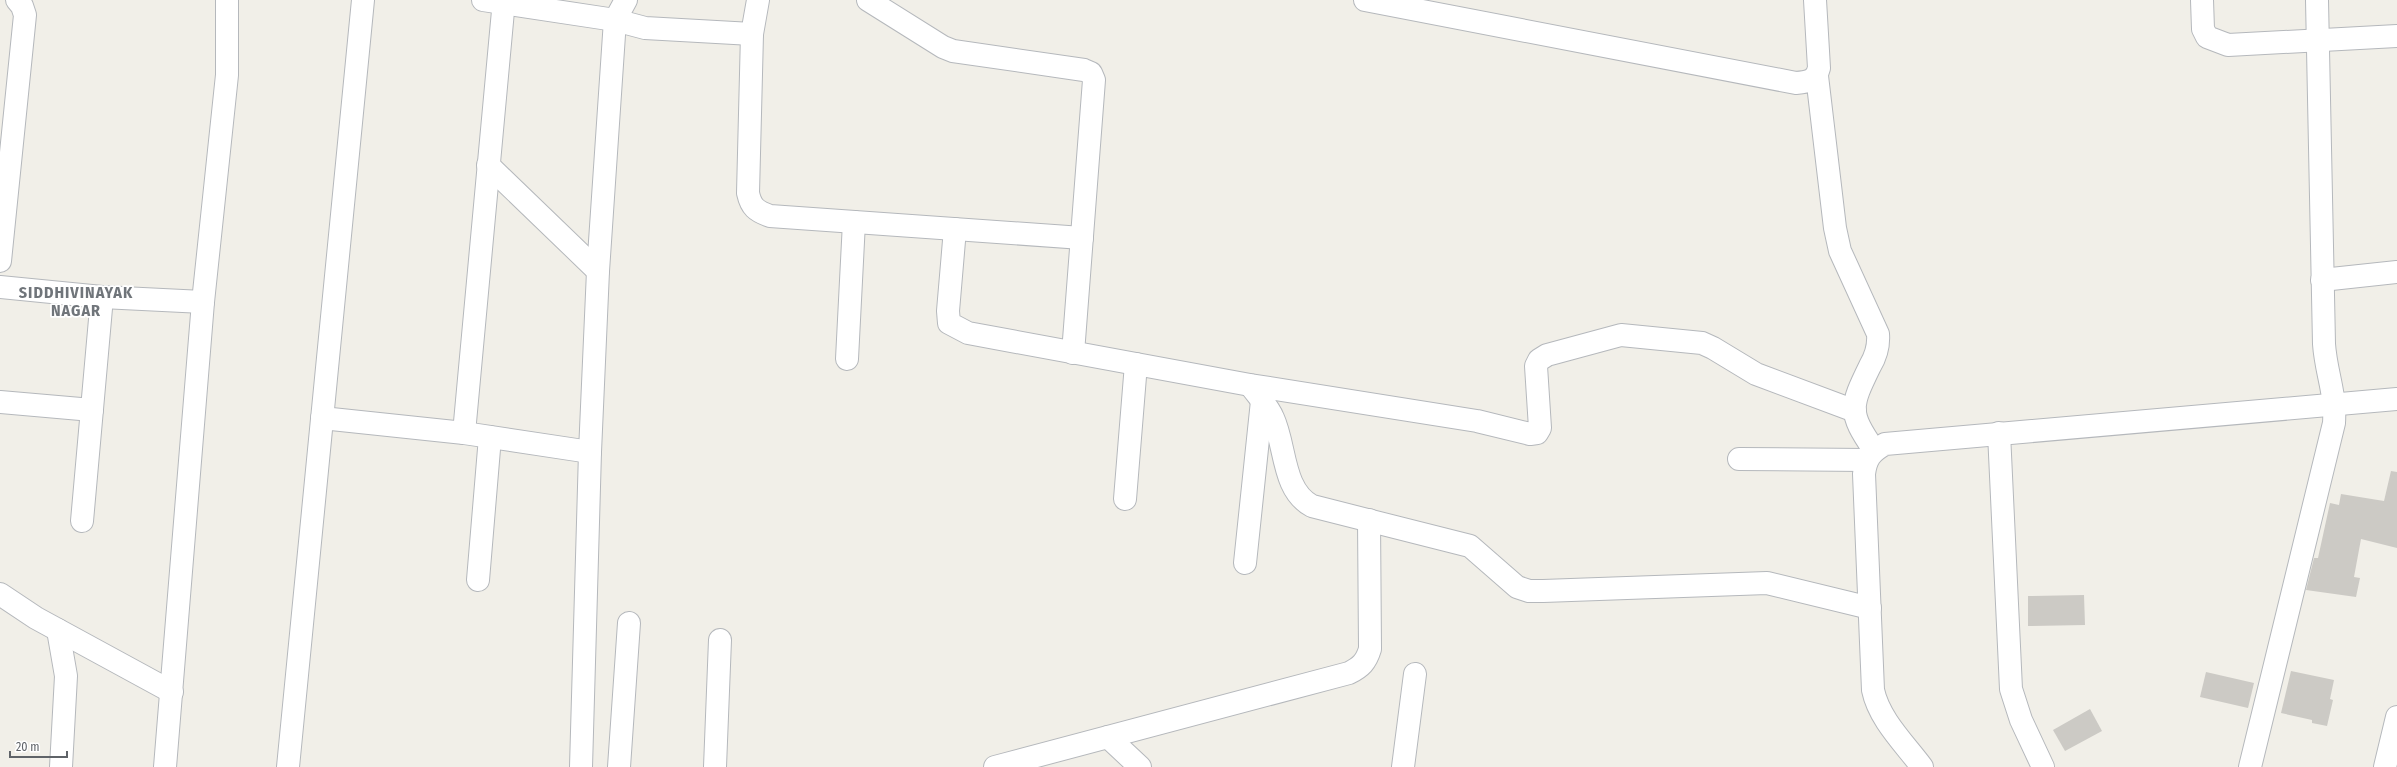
<svg xmlns="http://www.w3.org/2000/svg" width="2397" height="767" viewBox="0 0 2397 767" font-family="'Fira Sans Condensed',sans-serif">
<rect width="100%" height="100%" fill="#f1efe8"/>
<!-- building -->
<g fill="#cccac5">
<polygon points="2391,471 2397,472 2397,548 2361,539 2354,577 2360,578 2356,597 2306,590 2314,558 2318,558 2330,503 2339,505 2341,494 2384,501"/>
<polygon points="2084,595 2085,625 2028,626 2028,596"/>
<polygon points="2291,671 2334,680 2330,699 2333,700 2327,726 2312,723 2312,720 2281,713"/>
<polygon points="2206,672 2254,683 2248,708 2200,697"/>
<polygon points="2090,709 2102,731 2065,751 2053,730"/>
</g>
<g fill="none" stroke-linecap="round" stroke-linejoin="round">
<defs>
<g id="minor">
<polyline points="483,0 615,20 645,28 752,34 758,0"/>
<polyline points="868,0 943,47 953,51 1084,70 1091,73 1094,80 1073,353"/>
<path d="M 1365,0 L 1796,83 C 1808,82 1816,81 1819,68 L 1815,0"/>
<polyline points="2202,0 2203,29 2207,37 2228,45 2397,36"/>
<path d="M 752,34 L 748,193 C 751,207 756,211 770,216 L 1082,238"/>
<path d="M 1817,76 L 1835,228 L 1840,251 L 1878,334 C 1879,346 1876,356 1870,366 C 1850,407 1848,412 1874,450"/>
<polyline points="488,165 598,271"/>
<polyline points="955,229 948,311 949,323 968,333 1250,385 1477,421 1530,434 1537,433 1540,428 1536,366 1539,360 1547,355 1621,335 1702,343 1713,348 1756,374 1855,411"/>
<polyline points="0,261 25,15 22,6 17,0"/>
<polyline points="2322,280 2397,272"/>
<polyline points="0,287 102,297 203,302"/>
<polyline points="847,359 854,222"/>
<path d="M 1250,385 C 1258,396 1268,406 1273,418 C 1286,446 1282,490 1312,506 L 1470,546 L 1517,587 L 1529,591 L 1543,591 L 1767,583 L 1870,608"/>
<polyline points="0,402 92,410"/>
<polyline points="322,418 464,433 590,452"/>
<polyline points="464,433 504,0"/>
<polyline points="1999,433 2011,689 2021,720 2043,767"/>
<polyline points="1739,459 1866,460"/>
<polyline points="1125,499 1136,364"/>
<polyline points="82,521 102,297"/>
<polyline points="1245,563 1262,401"/>
<polyline points="478,580 490,437"/>
<polyline points="0,594 36,618 172,692"/>
<polyline points="58,630 66,676 61,767"/>
<polyline points="1108,737 1140,767"/>
<polyline points="165,767 203,302 227,75 227,0"/>
<polyline points="288,767 363,0"/>
<polyline points="581,767 590,452 598,271 615,20 626,0"/>
<polyline points="619,767 629,623"/>
<polyline points="715,767 720,640"/>
<path d="M 995,767 L 1349,673 C 1361,667 1366,662 1370,649 L 1369,520"/>
<polyline points="1403,767 1415,674"/>
<path d="M 1922,767 C 1904,743 1879,719 1873,690 L 1864,474 C 1866,458 1871,452 1885,444 L 2397,399"/>
<path d="M 2250,767 L 2334,423 C 2336,393 2326,373 2324,344 L 2317,0"/>
<polyline points="2385,767 2397,717"/>
</g>
</defs>
<!-- minor casing -->
<use href="#minor" stroke="#b5b8bc" stroke-width="24"/>
<!-- minor -->
<use href="#minor" stroke="#fff" stroke-width="22"/>
</g>
<g text-anchor="middle" dominant-baseline="central" stroke-width="3.5" stroke-linejoin="round" paint-order="stroke">
<!-- district labels -->
<g font-size="16" font-weight="bold" letter-spacing="1" fill="#70757a" stroke="#fff">
<text x="76" y="292">SIDDHIVINAYAK<tspan x="76" dy="18">NAGAR</tspan></text>
</g>
</g>
<!-- scale -->
<path d="M10 751v6h57v-6" fill="none" stroke="#5f6368" stroke-width="2"/>
<text x="16" y="751" font-size="12" fill="#5f6368" stroke="#ffffff" stroke-width="3" paint-order="stroke">20 m</text>
</svg>
